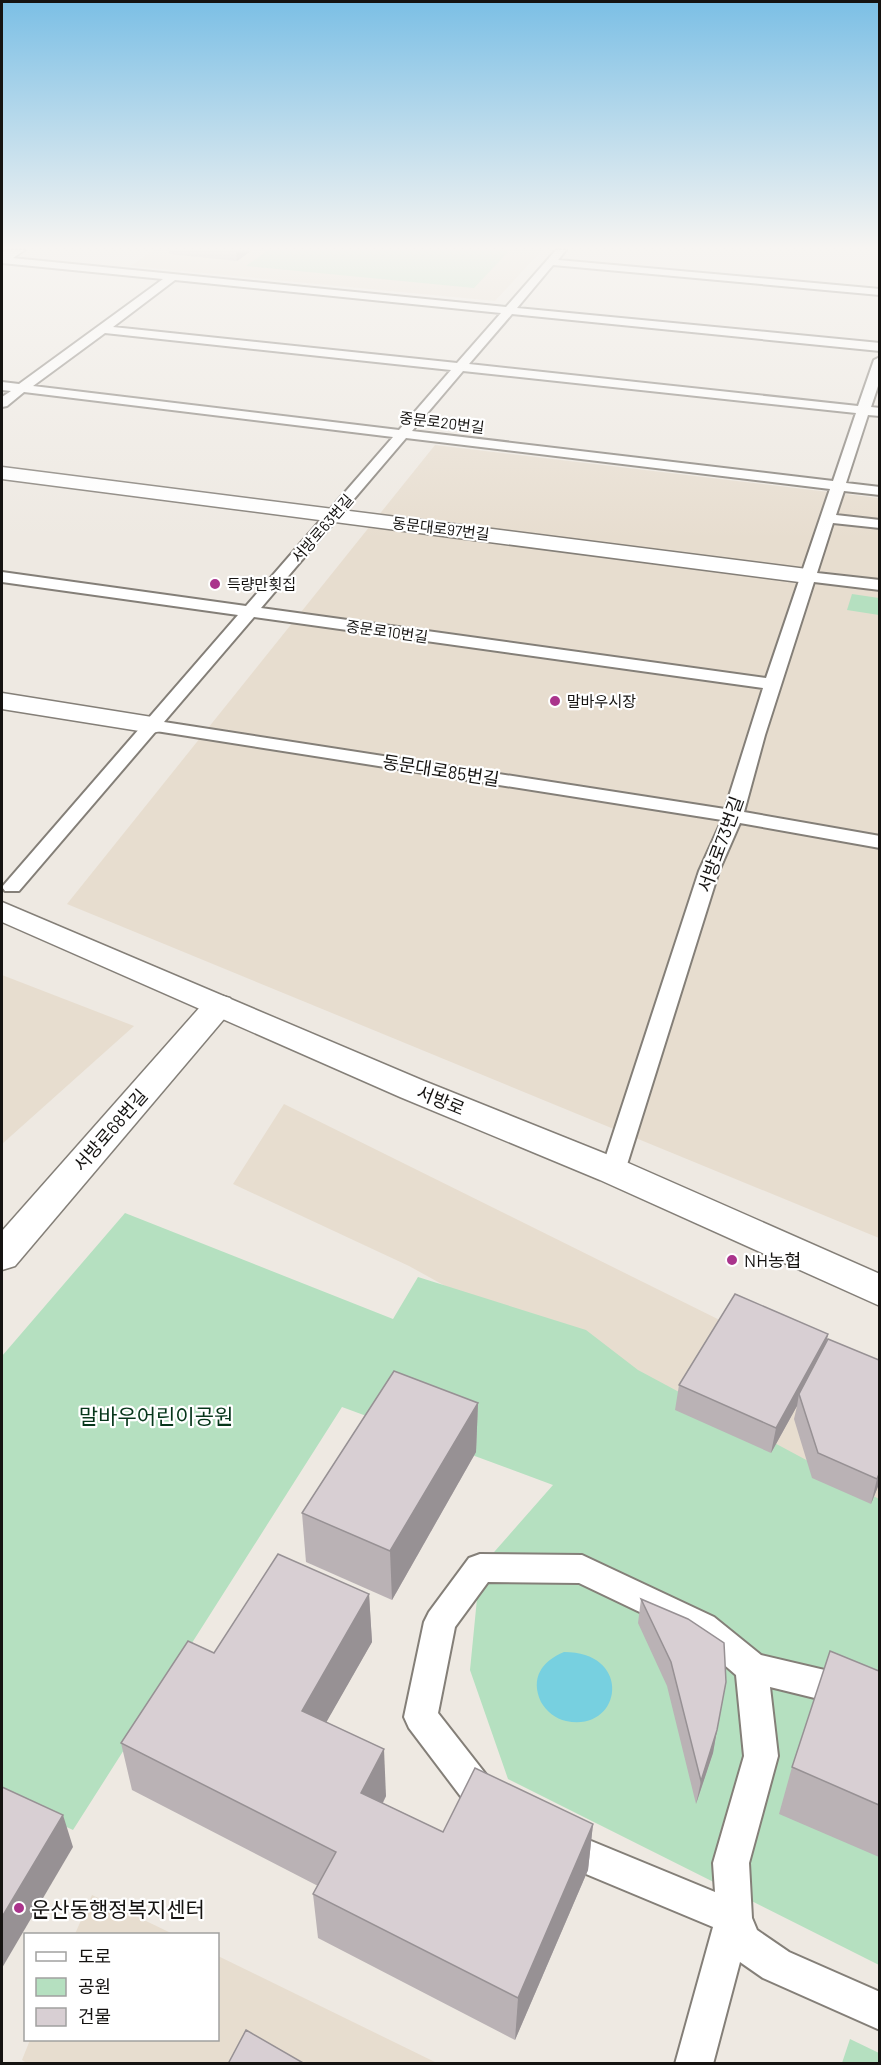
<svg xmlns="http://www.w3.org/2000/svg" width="881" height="2065" viewBox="0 0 881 2065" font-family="Barlow,'Noto Sans KR',sans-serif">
<rect width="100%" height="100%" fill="#eee9e2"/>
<!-- built -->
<g fill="#e7ddcf">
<polygon points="155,250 542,250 495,301 130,266"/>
<polygon points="435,445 879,498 879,1238 67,904"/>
<polygon points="2,975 134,1026 2,1144"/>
<polygon points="284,1104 879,1399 879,1525 409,1266 233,1184"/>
<polygon points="92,1895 173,1934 75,1934"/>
<polygon points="218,1956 437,2063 28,2064 22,2060 30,2040 218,2040"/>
</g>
<!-- green -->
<g fill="#b5e0c0">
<polygon points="268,250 510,250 474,288 246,266"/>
<polygon points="852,594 879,598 879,615 847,610"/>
<polygon points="125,1213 393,1319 418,1277 586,1330 638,1370 879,1499 879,1965 508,1779 470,1670 480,1568 553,1485 342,1407 73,1830 2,1797 2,1356"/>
<polygon points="850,2039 879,2053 879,2063 842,2063"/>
</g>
<!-- water -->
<path fill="#77d0e0" d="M 564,1652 C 634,1652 622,1733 566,1721 C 556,1719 546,1711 541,1702 C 530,1678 542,1661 564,1652 Z"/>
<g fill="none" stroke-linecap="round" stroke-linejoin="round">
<defs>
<g id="lane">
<path d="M 556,250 L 566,250 L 558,260 L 880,289 L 880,295 L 553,265 L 517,308 L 880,343 L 880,351 L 512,314 L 469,364 L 858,406 L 874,360 L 880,357 L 880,380 L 871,407 L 880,408 L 880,416 L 868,415 L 846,483 L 880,487 L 880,495 L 844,491 L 836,515 L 880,520 L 880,528 L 833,523 L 817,573 L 880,580 L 880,590 L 814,582 L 765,735 L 744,812 L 880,836 L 880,848 L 740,823 L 719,871 L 625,1171 L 622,1177 L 613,1180 L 604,1177 L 601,1171 L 699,871 L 722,820 L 156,731 L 19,891 L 5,891 L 2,887 L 238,615 L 2,582 L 2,572 L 246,606 L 393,437 L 24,392 L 7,406 L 2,407 L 2,397 L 11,391 L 2,390 L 2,382 L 19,384 L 163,279 L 2,263 L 2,257 L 506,307 ZM 175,280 L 501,313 L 457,363 L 113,327 ZM 105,333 L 451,370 L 399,430 L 33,386 ZM 463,371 L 856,413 L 833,481 L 412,431 ZM 406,438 L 830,489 L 766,678 L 261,608 ZM 254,617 L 763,688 L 725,809 L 164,722 Z"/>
<polygon points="480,1554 582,1555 714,1617 761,1655 880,1683 880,1714 770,1687 778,1756 749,1863 752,1918 757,1930 789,1952 880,1992 880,2030 763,1978 740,1962 713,2064 675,2064 713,1927 550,1859 544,1847 550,1835 562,1829 715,1892 713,1863 744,1756 736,1675 692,1637 579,1583 488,1582 455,1627 438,1713 495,1786 500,1789 505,1801 500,1813 488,1818 471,1810 409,1728 404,1717 424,1622 429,1612 469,1558"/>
</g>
<g id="street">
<polygon points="6,250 25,250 7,262 2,263 2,253"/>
<polygon points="2,467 807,569 815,571 818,576 815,581 807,583 2,479"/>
<polygon points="2,693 152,717 161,719 165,725 161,731 152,733 2,709"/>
<polygon points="219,995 230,998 235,1005 230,1012 15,1266 2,1270 2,1231 208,998"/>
</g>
<polygon id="secondary" points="2,902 424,1081 626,1162 880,1274 880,1306 600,1180 400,1097 2,922"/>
</defs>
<!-- lane casing -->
<use href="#lane" stroke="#847f78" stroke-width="4"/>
<!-- street casing -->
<use href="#street" stroke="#847f78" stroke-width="3"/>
<!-- secondary casing -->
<use href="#secondary" stroke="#847f78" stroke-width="3"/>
<!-- lane -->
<use href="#lane" fill="#fff" fill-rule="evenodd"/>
<!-- street -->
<use href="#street" fill="#fff" fill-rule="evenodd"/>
<!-- secondary -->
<use href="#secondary" fill="#fff" fill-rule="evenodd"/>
</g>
<!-- wall -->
<g fill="#bab2b5">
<polygon points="169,250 252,250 237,261 169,254"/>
<polygon points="828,1334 826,1342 879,1484 871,1504 812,1478 794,1419 797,1406 771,1453 675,1410 679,1385"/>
<polygon points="478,1403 476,1452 392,1600 306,1562 302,1513"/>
<polygon points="369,1594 372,1642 326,1722 386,1796 383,1803 443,1832 593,1824 588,1870 515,2040 318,1938 313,1894 318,1886 132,1790 121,1743 214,1653"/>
<polygon points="641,1599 717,1730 713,1753 696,1804 667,1686 638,1623"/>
<polygon points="879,1671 879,1857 779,1814 792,1767"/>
</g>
<!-- shaded-wall -->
<g fill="#979194">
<polygon points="236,250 252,250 237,261"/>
<polygon points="828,1334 823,1359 799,1394 797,1406 771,1453 776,1428"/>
<polygon points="478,1403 476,1452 392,1600 390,1551"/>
<polygon points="879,1474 879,1484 871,1504 877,1479"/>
<polygon points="369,1594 372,1642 306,1758 302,1711"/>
<polygon points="717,1730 713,1753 696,1804 701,1781"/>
<polygon points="384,1749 386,1796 364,1839 361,1793"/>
<polygon points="63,1815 73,1847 2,1968 2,1917"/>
<polygon points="593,1824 588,1870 515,2040 518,1998"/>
</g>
<!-- building -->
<g fill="#d8cfd3" stroke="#979194" stroke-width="1.5">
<polygon points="735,1294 828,1334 776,1428 679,1385"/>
<polygon points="828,1339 879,1360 879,1474 877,1479 818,1453 799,1394"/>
<polygon points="394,1371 478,1403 390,1551 302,1513"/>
<polygon points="278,1554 369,1594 302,1711 384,1749 361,1793 443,1832 475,1768 593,1824 518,1998 313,1894 336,1852 121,1743 188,1641 214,1653"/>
<polygon points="641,1599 688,1619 724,1643 726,1682 717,1730 701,1781 671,1662"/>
<polygon points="830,1651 879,1671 879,1805 792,1767"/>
<polygon points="2,1787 63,1815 2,1917"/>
<polygon points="246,2030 305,2064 228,2064"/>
</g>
<!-- sky -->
<linearGradient id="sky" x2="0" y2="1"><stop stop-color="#7bbfe5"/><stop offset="0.46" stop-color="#f7f5f2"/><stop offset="1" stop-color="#f7f5f2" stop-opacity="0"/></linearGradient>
<rect width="881" height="539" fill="url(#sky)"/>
<!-- markers -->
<g fill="#aa348c" stroke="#fff" stroke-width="2">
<circle cx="215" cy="584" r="6"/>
<circle cx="555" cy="701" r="6"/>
<circle cx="732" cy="1260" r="6"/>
<circle cx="19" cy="1908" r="6"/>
</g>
<g text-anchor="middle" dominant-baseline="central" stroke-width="4.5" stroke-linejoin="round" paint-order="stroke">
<!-- far-street labels -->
<g font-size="15" fill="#151311" stroke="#fff">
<text transform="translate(442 422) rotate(7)">중문로20번길</text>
<text transform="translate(322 528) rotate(-49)">서방로63번길</text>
<text transform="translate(441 528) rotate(7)">동문대로97번길</text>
<text transform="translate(387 631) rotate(8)">중문로10번길</text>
</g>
<!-- far-poi labels -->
<g font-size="15" fill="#151311" stroke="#fff" text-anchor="start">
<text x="227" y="584">득량만횟집</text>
<text x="567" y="701">말바우시장</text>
</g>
<!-- street labels -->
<g font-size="18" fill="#151311" stroke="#fff">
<text transform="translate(441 770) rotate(9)">동문대로85번길</text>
<text transform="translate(720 844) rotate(-70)">서방로73번길</text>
<text transform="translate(441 1100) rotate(22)">서방로</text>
<text transform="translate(110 1130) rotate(-49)">서방로68번길</text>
</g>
<!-- poi labels -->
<g font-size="18" fill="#151311" stroke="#fff" text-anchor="start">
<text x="744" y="1260">NH농협</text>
</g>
<!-- near-park labels -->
<g font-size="21" fill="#06361a" stroke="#fff">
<text x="156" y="1415">말바우어린이공원</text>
</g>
<!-- near-poi labels -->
<g font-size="21" fill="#151311" stroke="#fff" text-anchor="start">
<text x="31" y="1908">운산동행정복지센터</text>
</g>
</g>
<!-- border -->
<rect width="881" height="2065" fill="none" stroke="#151311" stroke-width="6"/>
<!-- legend -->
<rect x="24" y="1933" width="195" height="108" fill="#ffffff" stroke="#a1a1a0" stroke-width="1.5"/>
<rect x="36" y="1952" width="30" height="9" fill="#ffffff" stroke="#a1a1a0" stroke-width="1.5"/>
<text x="78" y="1963" font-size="18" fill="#151311">도로</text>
<rect x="36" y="1978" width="30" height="18" fill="#b5e0c0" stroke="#a1a1a0" stroke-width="1.5"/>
<text x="78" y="1993" font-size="18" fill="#151311">공원</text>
<rect x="36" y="2008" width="30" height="18" fill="#d8cfd3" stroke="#a1a1a0" stroke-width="1.5"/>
<text x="78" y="2023" font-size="18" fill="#151311">건물</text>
</svg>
